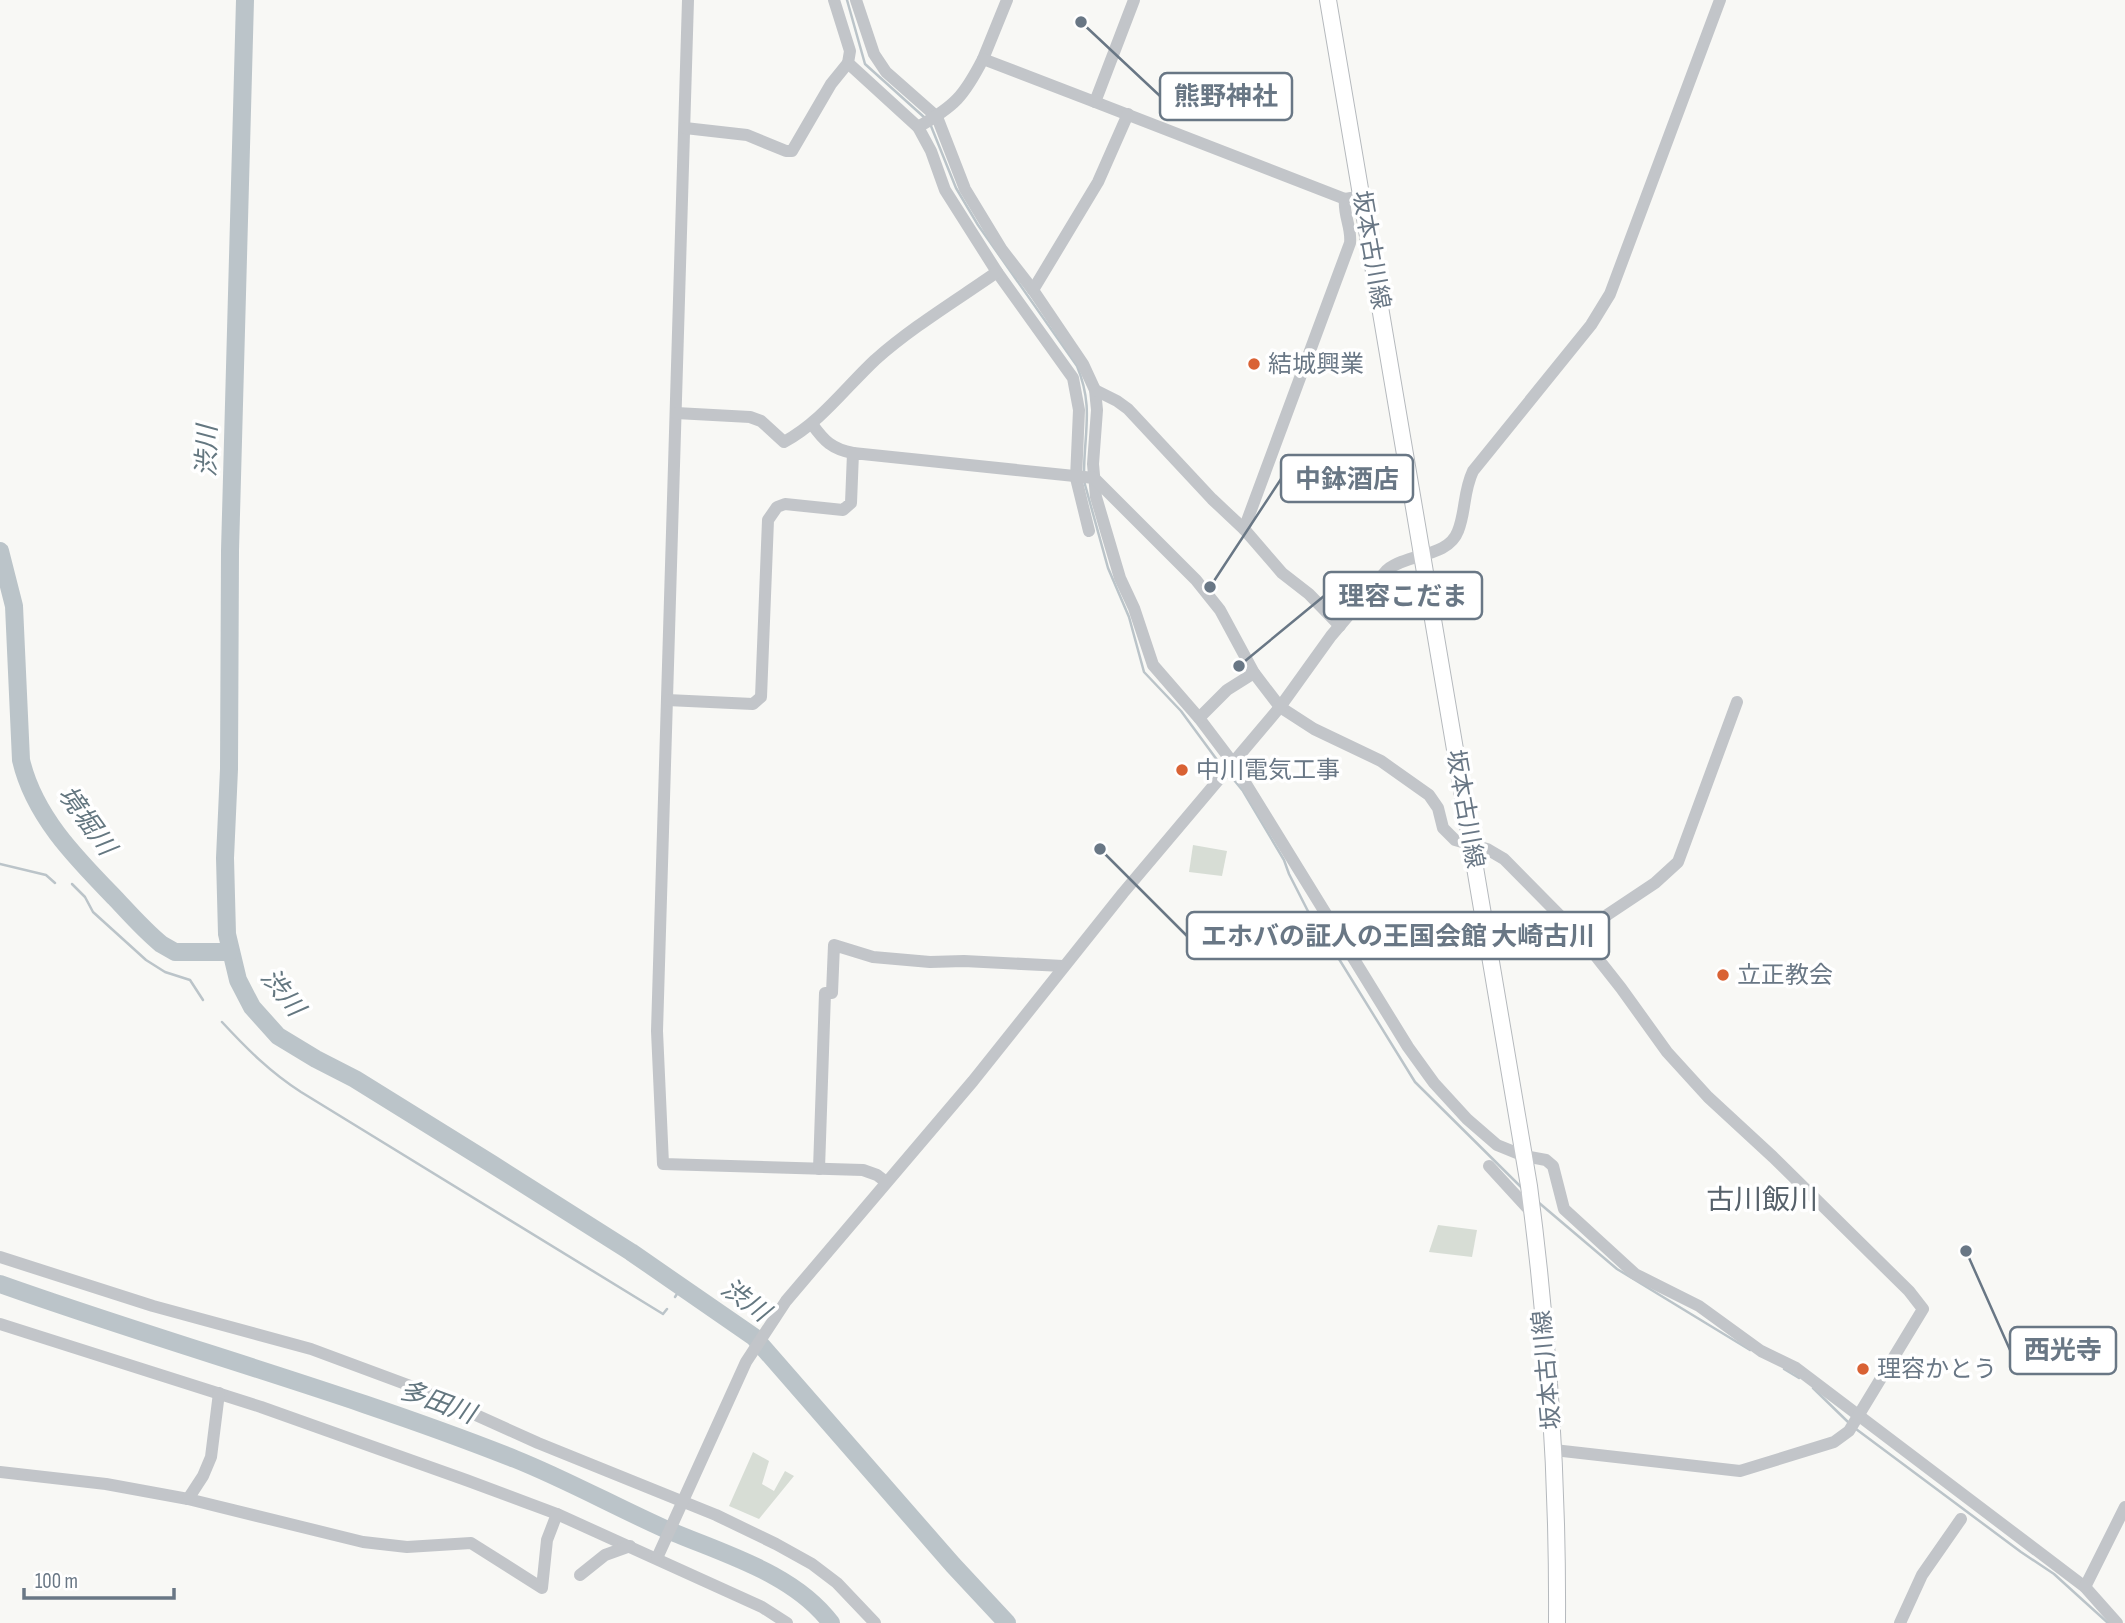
<svg xmlns="http://www.w3.org/2000/svg" width="2125" height="1623" viewBox="0 0 2125 1623" font-family="'Sofia Sans Condensed','Noto Sans JP',sans-serif">
<rect width="100%" height="100%" fill="#f8f8f5"/>
<!-- green -->
<g fill="#d7ddd5">
<polygon points="1193,845 1227,851 1222,876 1189,872"/>
<polygon points="1438,1225 1477,1230 1472,1257 1429,1252"/>
<polygon points="753,1452 769,1461 762,1484 774,1491 785,1471 794,1476 759,1519 729,1506"/>
</g>
<g fill="none" stroke-linecap="round" stroke-linejoin="round">
<!-- stream -->
<g stroke="#bbc4c9" stroke-width="2.5">
<polyline points="847,0 865,64 925,118"/>
<path d="M 931,126 L 956,188 L 978,225 L 1077,366 C 1094,407 1084,432 1084,474"/>
<polyline points="1084,481 1108,568 1129,617 1144,672 1181,711 1223,768"/>
<polyline points="1230,775 1243,791 1284,860 1289,874 1314,923 1339,959 1415,1082 1523,1189"/>
<polyline points="0,864 46,875 55,883"/>
<polyline points="72,884 85,897 93,912 146,960 165,972 190,980 203,1000"/>
<path d="M 222,1022 C 247,1049 270,1072 301,1092 L 663,1314 L 667,1309"/>
<polyline points="1538,1202 1617,1269 1750,1350"/>
<polyline points="675,1297 682,1286"/>
<polyline points="1784,1369 1799,1378"/>
<polyline points="1813,1388 1848,1422"/>
<polyline points="1856,1429 2021,1552 2054,1574 2108,1623"/>
</g>
<!-- river -->
<g stroke="#bbc4c9" stroke-width="18">
<polyline points="245,0 230,551 229,769 225,858 227,934 238,980 252,1007 278,1036 316,1059 355,1079 492,1164 631,1252 754,1337 953,1565 1007,1623"/>
<path d="M 0,551 L 14,606 L 21,760 C 34,816 76,858 115,898 C 130,914 144,930 161,944 L 175,952 L 230,952"/>
<path d="M 0,1284 C 171,1345 346,1392 515,1459 C 565,1479 614,1506 663,1528 C 720,1553 793,1572 831,1623"/>
</g>
<defs>
<path id="major" d="M 1328,0 L 1529,1186 C 1548,1331 1558,1477 1557,1623"/>
</defs>
<!-- major casing -->
<use href="#major" stroke="#b5b9bd" stroke-width="18"/>
<!-- minor -->
<g stroke="#c2c5c9" stroke-width="12">
<polyline points="688,0 657,1031 663,1164 863,1170 877,1175 886,1182"/>
<polyline points="834,0 850,51 848,63 918,127 931,151 945,190 997,272 1073,378 1079,410 1076,478 1089,531"/>
<polyline points="856,0 874,54 886,72 937,117 965,189 1002,250 1033,290 1083,364 1095,390 1097,410 1093,464 1096,497 1120,578 1134,608 1153,665 1199,718 1233,763 1408,1047 1434,1083 1467,1119 1497,1145 1524,1156 1546,1160 1553,1166 1564,1209 1635,1274 1699,1306 1761,1351 1796,1368 2085,1587 2117,1623"/>
<polyline points="983,59 1007,0"/>
<polyline points="1095,102 1345,199 1351,198"/>
<path d="M 918,127 C 955,106 964,96 983,59 L 1095,102 L 1134,0"/>
<polyline points="685,128 747,135 786,151 792,151 831,84 848,63"/>
<polyline points="1033,290 1098,182 1128,114"/>
<polyline points="1095,390 1117,401 1128,409 1212,499 1244,529 1282,573 1309,594 1340,626"/>
<path d="M 676,413 L 750,417 L 761,421 L 784,442 C 821,422 845,388 875,360 C 912,327 957,300 997,272"/>
<path d="M 812,424 C 824,441 832,449 853,453"/>
<path d="M 1244,529 L 1350,243 C 1352,228 1343,215 1345,199"/>
<polyline points="667,700 753,704 761,697 768,520 777,507 785,504 843,510 851,503 853,453 1094,478 1196,580 1220,610 1254,673 1280,707 1314,729 1381,761 1429,795 1438,808 1443,828 1455,840 1487,849 1504,859 1580,936 1621,988 1667,1052 1708,1097 1773,1157 1909,1291 1923,1309 1849,1431 1834,1442 1740,1471 1554,1450"/>
<polyline points="1199,718 1227,690 1254,673"/>
<polyline points="1580,936 1607,915 1655,883 1678,862 1737,702"/>
<polyline points="1489,1166 1532,1213"/>
<polyline points="819,1169 825,993 832,993 834,945 873,957 930,962 964,961 1063,966"/>
<polyline points="0,1257 153,1306 311,1349 416,1388 538,1443 716,1515 776,1544 812,1564 837,1583 875,1623"/>
<polyline points="0,1324 261,1407 466,1480 557,1514 762,1607 787,1623"/>
<polyline points="0,1472 106,1484 188,1499 363,1542 407,1547 471,1543 542,1588 547,1540 557,1514"/>
<polyline points="188,1499 203,1476 211,1457 219,1393"/>
<path d="M 657,1558 L 746,1362 L 786,1301 L 973,1081 L 1123,893 L 1280,707 L 1331,636 L 1387,570 C 1407,553 1448,558 1458,531 C 1466,511 1463,492 1473,471 L 1591,325 L 1610,294 L 1720,0"/>
<polyline points="580,1575 605,1555 630,1546"/>
<polyline points="2085,1587 2125,1507"/>
<polyline points="1900,1623 1922,1575 1961,1519"/>
</g>
<!-- major -->
<use href="#major" stroke="#fff" stroke-width="16"/>
</g>
<!-- markers -->
<g fill="#d96234" stroke="#fff" stroke-width="2.5">
<circle cx="1254" cy="364" r="7"/>
<circle cx="1182" cy="770" r="7"/>
<circle cx="1723" cy="975" r="7"/>
<circle cx="1863" cy="1369" r="7"/>
</g>
<g text-anchor="middle" dominant-baseline="central" stroke-width="7" stroke-linejoin="round" paint-order="stroke">
<!-- street labels -->
<g font-size="24" fill="#697785" stroke="#fff">
<text transform="translate(1371 250) rotate(80)">坂本古川線</text>
<text transform="translate(1465 809) rotate(80)">坂本古川線</text>
<text transform="translate(1547 1370) rotate(-95)">坂本古川線</text>
</g>
<!-- poi labels -->
<g font-size="24" fill="#697785" stroke="#fff" text-anchor="start">
<text x="1268" y="364">結城興業</text>
<text x="1196" y="770">中川電気工事</text>
<text x="1737" y="975">立正教会</text>
<text x="1877" y="1369">理容かとう</text>
</g>
<!-- water labels -->
<g font-size="26" font-style="italic" fill="#647780" stroke="#fff">
<text transform="translate(208 451) rotate(-89)">渋川</text>
<text transform="translate(86 821) rotate(54)">境堀川</text>
<text transform="translate(282 993) rotate(52)">渋川</text>
<text transform="translate(745 1301) rotate(36)">渋川</text>
<text transform="translate(437 1403) rotate(20)">多田川</text>
</g>
<!-- quarter labels -->
<g font-size="28" fill="#56616a" stroke="#fff">
<text x="1762" y="1200">古川飯川</text>
</g>
</g>
<!-- callouts -->
<path fill="none" stroke="#697785" stroke-width="2.5" d="M1081 22L1160 96M1210 587L1281 479M1239 666L1324 596M1100 849L1187 936M1966 1251L2010 1350"/>
<g fill="#697785" stroke="#fff" stroke-width="2.5">
<circle cx="1081" cy="22" r="7"/>
<circle cx="1210" cy="587" r="7"/>
<circle cx="1239" cy="666" r="7"/>
<circle cx="1100" cy="849" r="7"/>
<circle cx="1966" cy="1251" r="7"/>
</g>
<g fill="#fff" stroke="#697785" stroke-width="2.5">
<rect x="1160" y="73" width="132" height="47" rx="7"/>
<rect x="1281" y="455" width="132" height="47" rx="7"/>
<rect x="1324" y="572" width="158" height="47" rx="7"/>
<rect x="1187" y="912" width="422" height="47" rx="7"/>
<rect x="2010" y="1327" width="106" height="47" rx="7"/>
</g>
<g font-size="26" text-anchor="middle" font-weight="bold" fill="#697785">
<text x="1226" y="105">熊野神社</text>
<text x="1347" y="488">中鉢酒店</text>
<text x="1403" y="605">理容こだま</text>
<text x="1398" y="945">エホバの証人の王国会館 大崎古川</text>
<text x="2063" y="1359">西光寺</text>
</g>
<!-- scale -->
<path d="M24 1588v10h150v-10" fill="none" stroke="#697785" stroke-width="3.5"/>
<text x="35" y="1588" font-size="21" fill="#697785" stroke="#ffffff" stroke-width="5" paint-order="stroke">100 m</text>
</svg>
